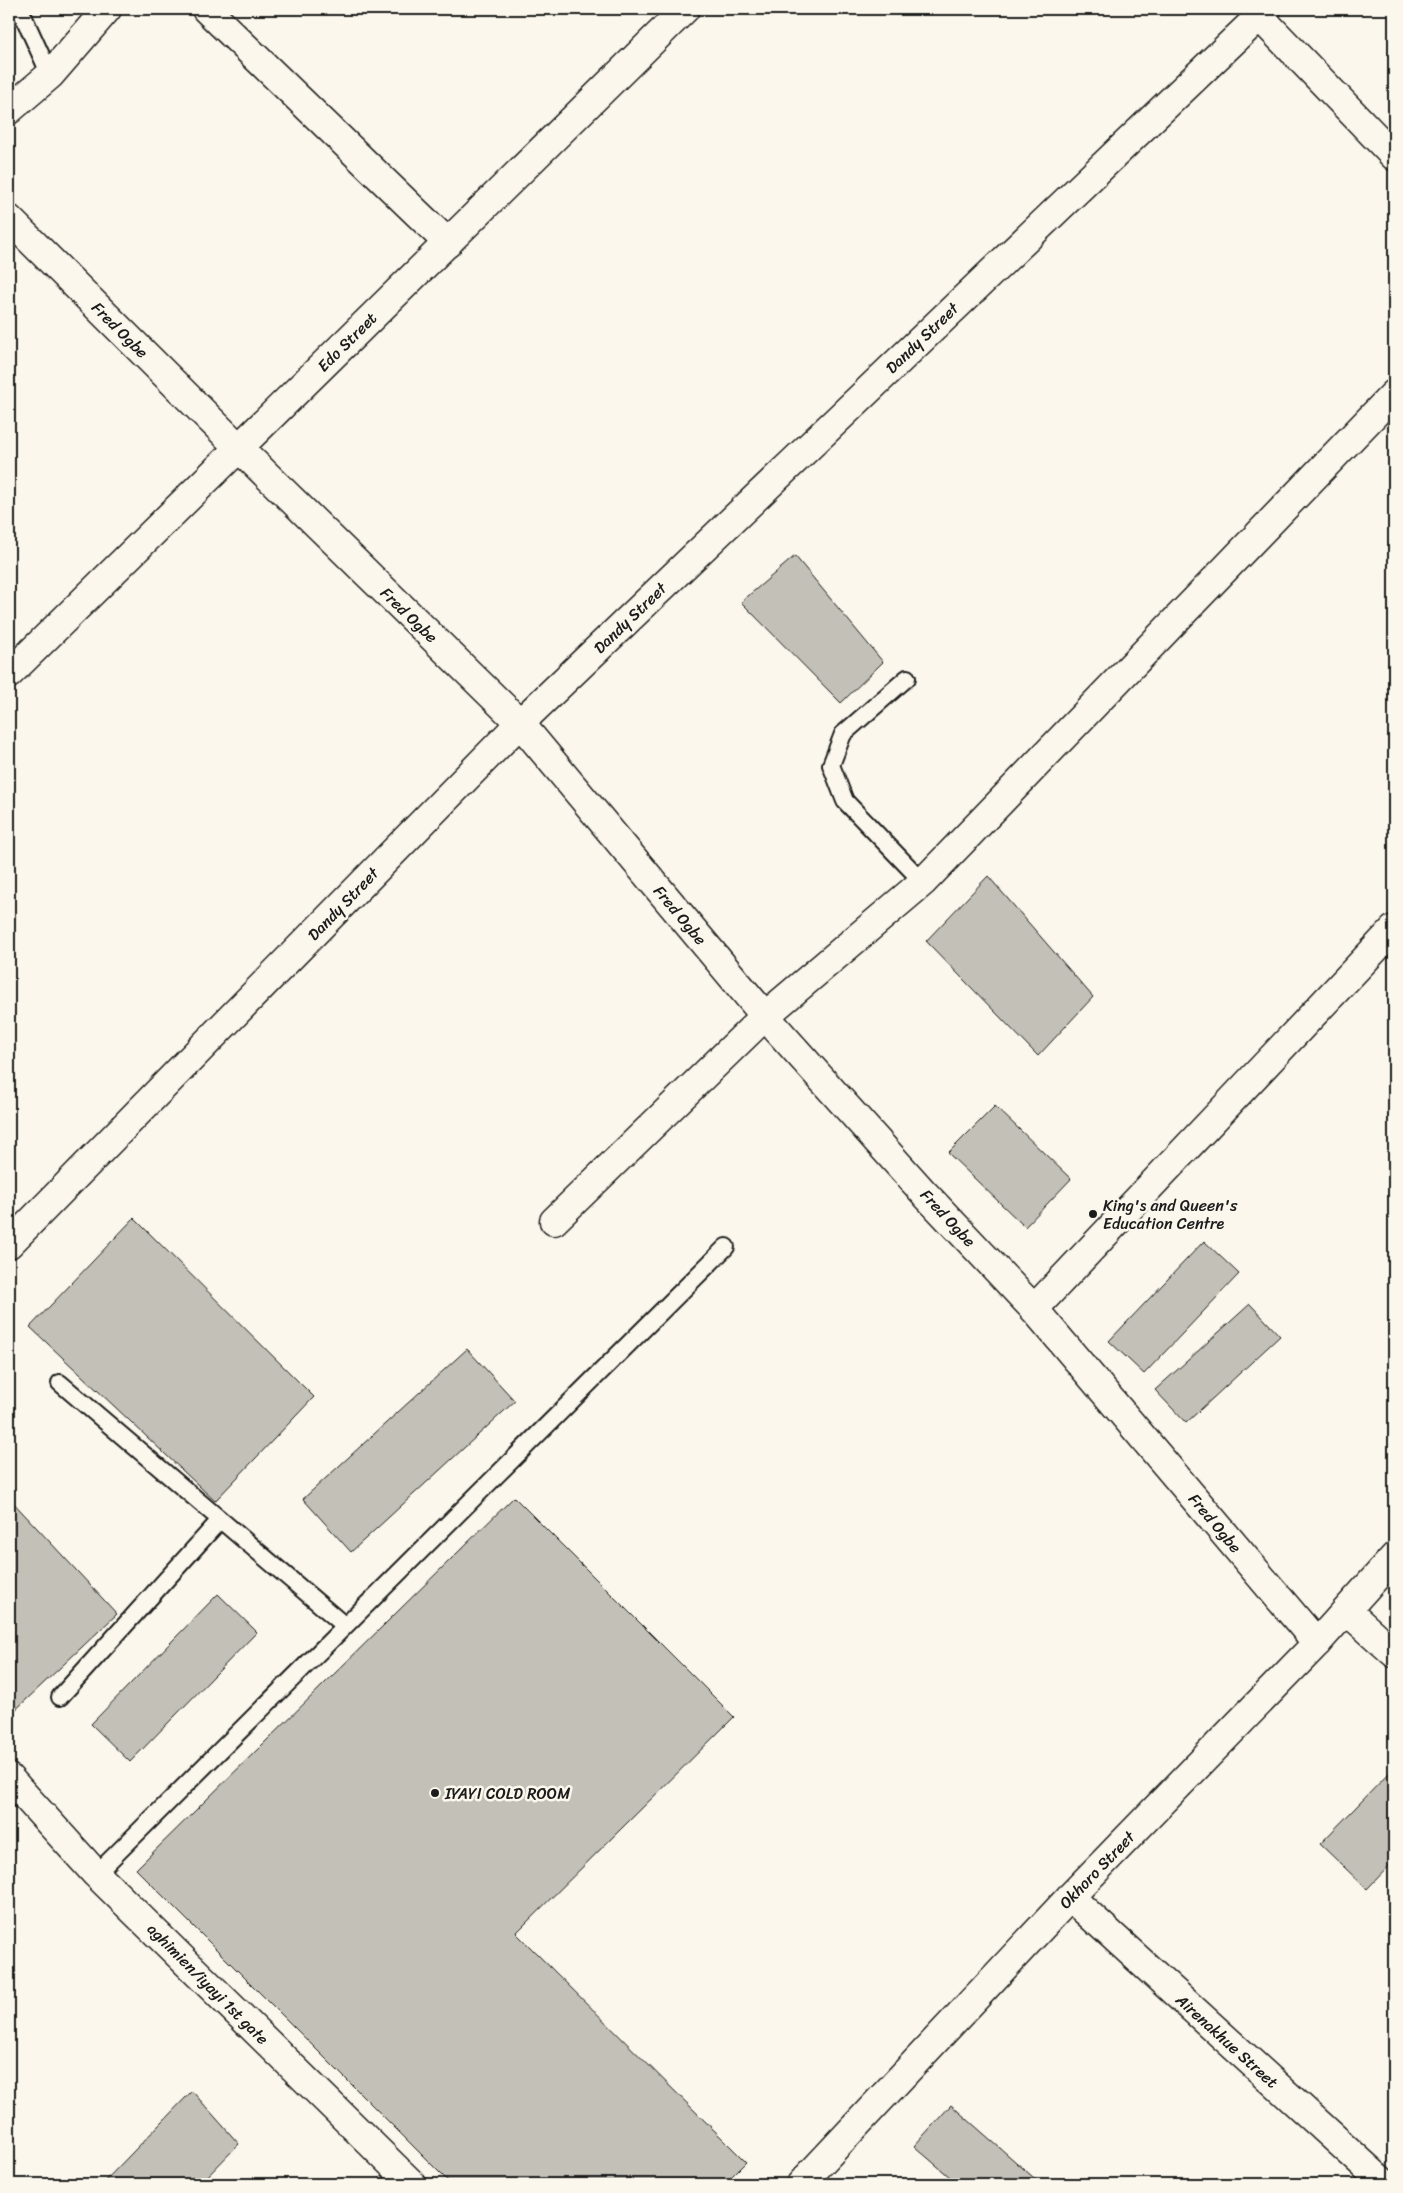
<svg xmlns="http://www.w3.org/2000/svg" width="1403" height="2193" viewBox="0 0 1403 2193" font-family="Sriracha,sans-serif">
<rect width="100%" height="100%" fill="#fbf7ec"/>
<filter id="ink" filterUnits="userSpaceOnUse"><feTurbulence type="fractalNoise" baseFrequency=".02" numOctaves="2"/><feDisplacementMap in="SourceGraphic" scale="10" xChannelSelector="R" yChannelSelector="G"/><feConvolveMatrix kernelMatrix="1 2 1 2 8 2 1 2 1" color-interpolation-filters="sRGB"/></filter>
<g filter="url(#ink)">
<!-- building -->
<g fill="#c3c0b8" stroke="#1c1c1c">
<polygon points="795,556 883,662 841,703 741,602"/>
<polygon points="988,876 1093,997 1038,1056 926,941"/>
<polygon points="995,1106 1071,1179 1025,1227 948,1153"/>
<polygon points="134,1218 314,1397 215,1501 30,1327"/>
<polygon points="1204,1241 1239,1274 1144,1374 1109,1341"/>
<polygon points="1250,1304 1280,1336 1186,1423 1155,1390"/>
<polygon points="467,1349 515,1401 351,1552 303,1499"/>
<polygon points="514,1497 734,1717 516,1933 746,2162 724,2184 451,2184 136,1869"/>
<polygon points="9,1498 117,1614 9,1716"/>
<polygon points="218,1594 257,1632 130,1762 91,1724"/>
<polygon points="1394,1768 1394,1861 1367,1889 1320,1844"/>
<polygon points="192,2091 239,2144 200,2184 102,2184"/>
<polygon points="951,2105 1041,2184 958,2184 914,2146"/>
</g>
<g fill="none" stroke-linecap="round" stroke-linejoin="round">
<defs>
<g id="lane">
<polyline points="20,9 50,75"/>
<polyline points="907,678 843,734 831,765 845,801 923,882"/>
<polyline points="60,1383 344,1625"/>
<polyline points="60,1697 220,1520"/>
<polyline points="96,1874 726,1247"/>
</g>
<g id="street">
<polyline points="206,9 448,243"/>
<polyline points="1259,16 1394,156"/>
<polyline points="9,219 239,448 520,723 765,1016 925,1194 1034,1309 1317,1643"/>
<polyline points="9,674 685,9"/>
<polyline points="554,1221 765,1016 923,882 1394,394"/>
<polyline points="9,1244 520,723 1267,9"/>
<polyline points="1034,1309 1394,929"/>
<polyline points="1347,1611 1394,1653"/>
<polyline points="9,1778 96,1874 412,2184"/>
<polyline points="1070,1897 1385,2184"/>
</g>
<g id="secondary">
<polyline points="9,110 50,75 107,9"/>
<polyline points="801,2184 1070,1897 1317,1643 1394,1557"/>
</g>
</defs>
<!-- lane casing -->
<use href="#lane" stroke="#1c1c1c" stroke-width="20"/>
<!-- street casing -->
<use href="#street" stroke="#1c1c1c" stroke-width="31"/>
<!-- secondary casing -->
<use href="#secondary" stroke="#1c1c1c" stroke-width="31"/>
<!-- lane -->
<use href="#lane" stroke="#fbf7ec" stroke-width="16"/>
<!-- street -->
<use href="#street" stroke="#fbf7ec" stroke-width="28"/>
<!-- secondary -->
<use href="#secondary" stroke="#fbf7ec" stroke-width="28"/>
</g>
</g>
<!-- markers -->
<g fill="#1c1c1c" stroke="#fbf7ec" stroke-width="2">
<circle cx="1093" cy="1214" r="5"/>
<circle cx="435" cy="1793" r="5"/>
</g>
<g text-anchor="middle" dominant-baseline="central" stroke-width="5" stroke-linejoin="round" paint-order="stroke">
<!-- street labels -->
<g font-size="16" fill="#1c1c1c" stroke="#fbf7ec">
<text transform="translate(120 330) rotate(45)">Fred Ogbe</text>
<text transform="translate(922 338) rotate(-44)">Dandy Street</text>
<text transform="translate(347 342) rotate(-45)">Edo Street</text>
<text transform="translate(409 615) rotate(44)">Fred Ogbe</text>
<text transform="translate(630 618) rotate(-44)">Dandy Street</text>
<text transform="translate(343 904) rotate(-46)">Dandy Street</text>
<text transform="translate(680 915) rotate(50)">Fred Ogbe</text>
<text transform="translate(948 1218) rotate(47)">Fred Ogbe</text>
<text transform="translate(1215 1523) rotate(50)">Fred Ogbe</text>
<text transform="translate(1097 1870) rotate(-46)">Okhoro Street</text>
<text transform="translate(208 1984) rotate(45)">aghimien/iyayi 1st gate</text>
<text transform="translate(1227 2041) rotate(42)">Airenakhue Street</text>
</g>
<!-- poi labels -->
<g font-size="16" fill="#1c1c1c" stroke="#fbf7ec" text-anchor="start">
<text x="1103" y="1205">King's and Queen's<tspan x="1103" dy="18">Education Centre</tspan></text>
<text x="445" y="1793">IYAYI COLD ROOM</text>
</g>
</g>
<!-- margin -->
<rect width="1403" height="2193" fill="none" stroke="#fbf7ec" stroke-width="30"/>
<rect x="15" y="15" width="1373" height="2163" fill="none" stroke="#1c1c1c" stroke-width="2" filter="url(#ink)"/>
</svg>
